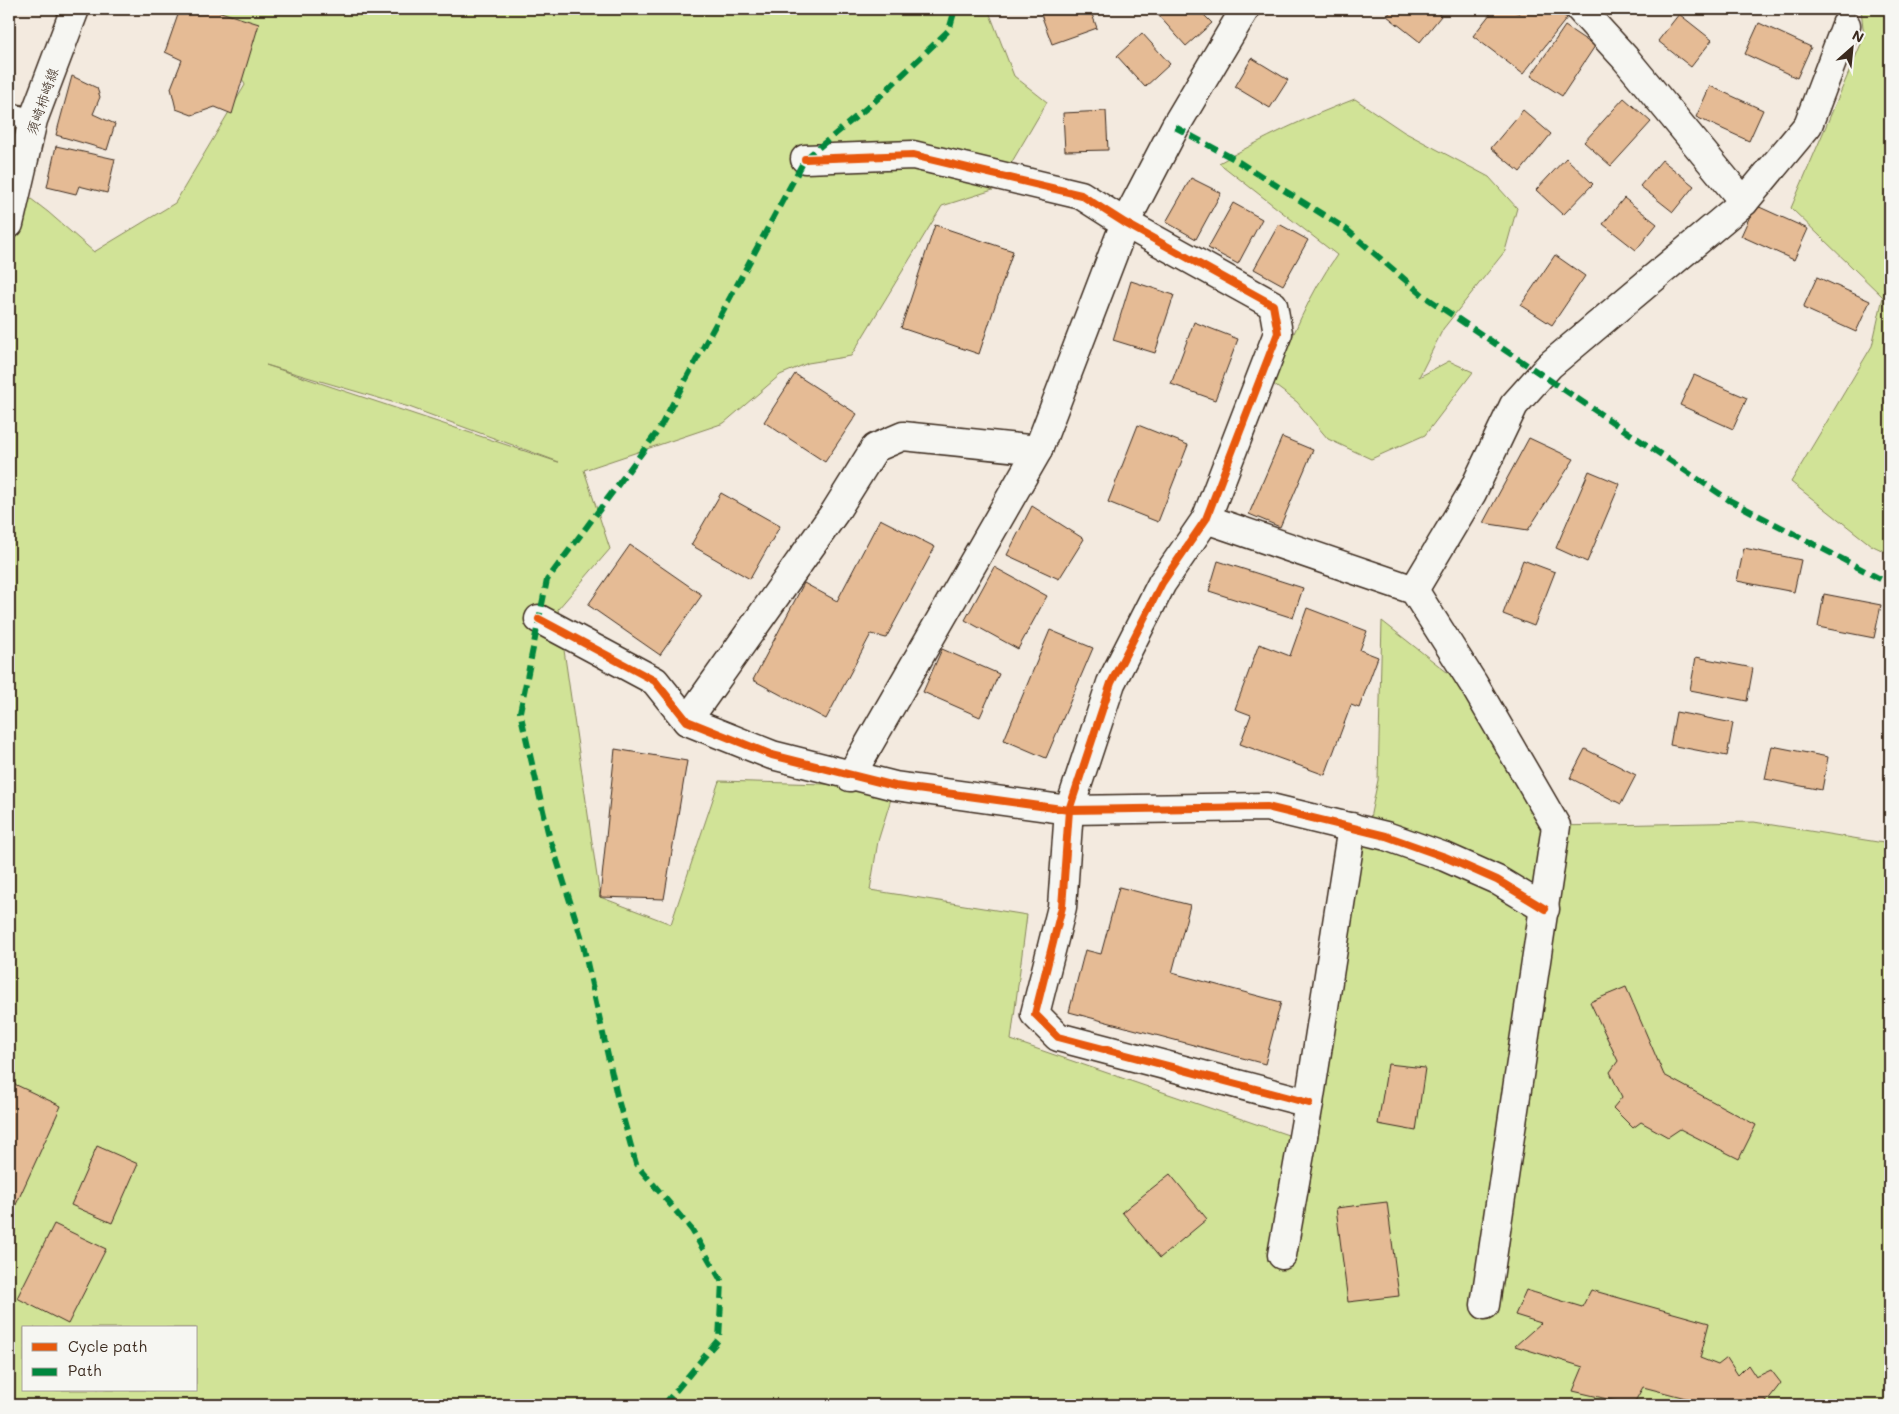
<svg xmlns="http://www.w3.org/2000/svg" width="1899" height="1414" viewBox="0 0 1899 1414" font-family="Mali,'Klee One',sans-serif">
<rect width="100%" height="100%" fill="#f3eadf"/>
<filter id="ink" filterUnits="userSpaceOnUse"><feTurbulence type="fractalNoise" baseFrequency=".02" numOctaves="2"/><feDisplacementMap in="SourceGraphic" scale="10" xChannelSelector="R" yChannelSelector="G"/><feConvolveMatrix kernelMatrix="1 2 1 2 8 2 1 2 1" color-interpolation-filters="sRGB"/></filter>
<g filter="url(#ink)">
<!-- green -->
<g fill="#d1e397" stroke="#86865a" fill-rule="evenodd">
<path d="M 205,9 L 988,9 L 1014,76 L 1047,102 L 996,189 L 942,206 L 851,356 L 808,363 L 780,375 L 724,423 L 584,470 L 610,549 L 558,609 L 600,897 L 671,924 L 719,781 L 895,786 L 878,841 L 870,890 L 1027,915 L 1011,1040 L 1294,1137 L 1303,1138 L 1378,780 L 1382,621 L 1457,680 L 1556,826 L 1754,822 L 1890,844 L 1890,1405 L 9,1405 L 9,182 L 48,212 L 94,252 L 175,203 L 245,85 L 211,12 ZM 266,365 L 409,407 L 559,462 L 558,462 ZM 24,1328 L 196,1328 L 196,1390 L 24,1390 Z"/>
<polygon points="1861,9 1890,9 1890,554 1871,545 1791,482 1872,346 1883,297 1791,208 1864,37"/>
<path d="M 1355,99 L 1404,132 L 1489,177 L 1517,208 L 1505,251 L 1443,329 L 1419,377 L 1449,361 L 1473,372 L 1425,435 L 1371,459 L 1328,439 L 1297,402 L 1273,384 C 1291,339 1308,296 1337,255 L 1219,163 C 1263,138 1307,117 1355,99 Z"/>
</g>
<!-- building -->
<g fill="#e5bb95" stroke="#3b2a1e">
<polygon points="180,9 211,9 259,24 232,114 215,107 192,115 176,109 171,88 182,60 165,52"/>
<polygon points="1039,9 1090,9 1097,28 1052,44"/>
<polygon points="1165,9 1198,9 1212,23 1186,46 1158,15"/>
<polygon points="1393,9 1433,9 1441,16 1420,42 1387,16"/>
<polygon points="1494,9 1506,9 1519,13 1522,9 1555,9 1567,18 1523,74 1473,36"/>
<polygon points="1679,14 1712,40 1691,67 1658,41"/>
<polygon points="1759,23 1811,47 1797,78 1745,54"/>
<polygon points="1565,26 1595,46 1562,96 1531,76"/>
<polygon points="1142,33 1170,64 1145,87 1117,56"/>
<polygon points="1252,58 1288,80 1270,108 1235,87"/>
<polygon points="72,76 97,88 100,97 93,114 115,124 107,150 56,135"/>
<polygon points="1710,86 1763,110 1749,141 1696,117"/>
<polygon points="1624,98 1651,122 1611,166 1584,142"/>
<polygon points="1523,110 1551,134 1520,172 1491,148"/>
<polygon points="1106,111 1108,150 1065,151 1063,113"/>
<polygon points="56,146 115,159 107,193 79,186 76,194 47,187"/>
<polygon points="1566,158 1593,184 1563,215 1536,190"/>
<polygon points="1662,160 1694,186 1673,212 1640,186"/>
<polygon points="1191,178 1221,193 1196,239 1166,222"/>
<polygon points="1624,198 1657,224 1636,250 1603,224"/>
<polygon points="1233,203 1262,219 1238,264 1208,248"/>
<polygon points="1755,205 1808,229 1794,260 1741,236"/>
<polygon points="1279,224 1308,240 1283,285 1254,269"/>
<polygon points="935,225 1013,251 979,354 901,328"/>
<polygon points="1555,255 1585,276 1552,325 1521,305"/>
<polygon points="1817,277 1870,301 1856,332 1803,308"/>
<polygon points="1131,281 1174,295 1155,353 1113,340"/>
<polygon points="1194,322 1238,339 1215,400 1171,384"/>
<polygon points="795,374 857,414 825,462 764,422"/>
<polygon points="1694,375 1747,398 1733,429 1680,405"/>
<polygon points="1138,425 1188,445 1158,522 1108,502"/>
<polygon points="1282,437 1313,450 1280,527 1249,514"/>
<polygon points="1529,438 1574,459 1528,530 1483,523"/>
<polygon points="1589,471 1620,484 1587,562 1556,548"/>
<polygon points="721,493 780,526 750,579 691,545"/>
<polygon points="1032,506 1084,539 1059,579 1007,555"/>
<polygon points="880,519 935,547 886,638 871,634 826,719 753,680 804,583 837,601"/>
<polygon points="630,545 702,595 660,655 588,605"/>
<polygon points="1744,548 1801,560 1794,592 1737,581"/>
<polygon points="1523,560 1555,572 1534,626 1503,614"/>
<polygon points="1218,561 1303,588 1293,618 1209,591"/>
<polygon points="994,567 1047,596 1018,649 965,620"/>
<polygon points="1824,594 1881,605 1874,638 1818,627"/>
<polygon points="1307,608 1367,631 1360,650 1378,657 1359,708 1351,705 1325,775 1240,744 1251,715 1235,709 1259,644 1290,656"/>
<polygon points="1050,630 1093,648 1046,758 1004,740"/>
<polygon points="942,649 999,674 980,717 923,692"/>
<polygon points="1696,657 1753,668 1747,701 1690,690"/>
<polygon points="1676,712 1733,723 1727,756 1670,745"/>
<polygon points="1772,746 1828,757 1822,790 1765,779"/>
<polygon points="615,749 687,761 664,899 600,897"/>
<polygon points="1585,749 1636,775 1621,804 1570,778"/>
<polygon points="1119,887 1190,905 1172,973 1281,1002 1265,1064 1069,1012 1085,950 1101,954"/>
<polygon points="1626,987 1664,1075 1756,1125 1739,1159 1680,1129 1668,1137 1641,1122 1633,1128 1613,1108 1622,1097 1610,1072 1618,1061 1590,1002"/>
<polygon points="1388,1064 1425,1068 1416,1131 1378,1124"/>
<polygon points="10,1082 61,1106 9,1220 9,1086"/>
<polygon points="97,1146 138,1164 112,1223 71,1205"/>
<polygon points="1170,1174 1207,1219 1160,1258 1122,1212"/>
<polygon points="1387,1202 1399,1296 1348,1302 1336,1208"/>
<polygon points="54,1224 106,1249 68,1324 17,1298"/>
<polygon points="1526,1290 1582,1307 1591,1290 1709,1323 1700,1358 1718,1365 1727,1358 1738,1375 1748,1365 1756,1377 1771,1370 1781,1383 1764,1405 1713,1405 1643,1387 1633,1405 1573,1391 1583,1367 1515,1346 1541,1323 1515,1315"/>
</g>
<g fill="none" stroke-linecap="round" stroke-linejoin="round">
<defs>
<polyline id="lane" points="9,113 33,120"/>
<g id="street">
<polyline points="1580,9 1625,58 1744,202"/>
<polyline points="805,159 913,155 1081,195 1125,223 1273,305 1278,333 1206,519 1162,583 1111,683 1069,810 1062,907 1035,1014 1058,1037 1309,1103"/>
<polyline points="1206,519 1414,590 1473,683 1556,826 1485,1305"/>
<polyline points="1414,590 1472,493 1514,405 1550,365 1744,202 1808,125 1846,25"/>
<polyline points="539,619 655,681 687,721 772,755 895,786 1069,810 1267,807 1386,836 1445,857 1497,880 1545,909"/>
<polyline points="687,721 835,512 875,448 903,436 1038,450"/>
<polyline points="850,777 1038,450 1125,223 1175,127 1245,9"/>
<polyline points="1282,1255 1309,1103 1352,827"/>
</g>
<polyline id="secondary" points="9,224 33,120 75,9"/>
</defs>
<!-- lane casing -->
<use href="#lane" stroke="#3b2a1e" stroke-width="24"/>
<!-- street casing -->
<use href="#street" stroke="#3b2a1e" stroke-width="31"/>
<!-- secondary casing -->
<use href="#secondary" stroke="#3b2a1e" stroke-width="31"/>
<!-- lane -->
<use href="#lane" stroke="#f6f6f2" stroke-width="20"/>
<!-- street -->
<use href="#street" stroke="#f6f6f2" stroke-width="28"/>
<!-- secondary -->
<use href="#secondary" stroke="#f6f6f2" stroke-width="28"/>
<!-- quiet -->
<g stroke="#00873e" stroke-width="6" stroke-dasharray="12 6" stroke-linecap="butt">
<polyline points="1175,127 1234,159 1346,229 1424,296 1729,500 1890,584"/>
<polyline points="664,1405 719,1339 722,1282 692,1230 636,1164 617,1096 581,936 548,832 520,712 547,580 658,431 805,159 874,102 949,30 955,9"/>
</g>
<defs>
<g id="cycleway">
<polyline points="805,159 913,155 1081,195 1125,223 1273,305 1278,333 1206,519 1162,583 1111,683 1069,810 1062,907 1035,1014 1058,1037 1309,1103"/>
<polyline points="539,619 655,681 687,721 772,755 895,786 1069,810 1267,807 1386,836 1445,857 1497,880 1545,909"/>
</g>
</defs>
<!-- cycleway casing -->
<use href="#cycleway" stroke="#f6f6f2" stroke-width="11"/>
<!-- cycleway -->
<use href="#cycleway" stroke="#e8590c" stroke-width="8"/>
</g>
</g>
<g text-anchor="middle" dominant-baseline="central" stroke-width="4" stroke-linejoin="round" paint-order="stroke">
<!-- street labels -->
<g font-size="14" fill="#3b2a1e" stroke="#f6f6f2">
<text transform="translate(42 101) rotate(-71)">須崎柿崎線</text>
</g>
</g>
<!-- margin -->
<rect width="1899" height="1414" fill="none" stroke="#f6f6f2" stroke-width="30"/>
<rect x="15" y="15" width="1869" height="1384" fill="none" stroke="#3b2a1e" stroke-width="2" filter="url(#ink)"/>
<!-- legend -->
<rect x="22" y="1326" width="175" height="65" fill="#f6f6f2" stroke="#aba49d"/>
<rect x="32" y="1343" width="25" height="8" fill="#e8590c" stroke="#aba49d"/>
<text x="68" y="1352" font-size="15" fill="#3b2a1e">Cycle path</text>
<rect x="32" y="1368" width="25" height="8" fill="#00873e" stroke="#aba49d"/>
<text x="68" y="1376" font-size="15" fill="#3b2a1e">Path</text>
<!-- north arrow -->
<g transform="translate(1852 48) rotate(27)" stroke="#f6f6f2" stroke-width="4" paint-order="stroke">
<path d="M0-4L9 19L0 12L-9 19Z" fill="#3b2a1e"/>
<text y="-8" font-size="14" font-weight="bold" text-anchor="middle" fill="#3b2a1e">N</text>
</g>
</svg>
